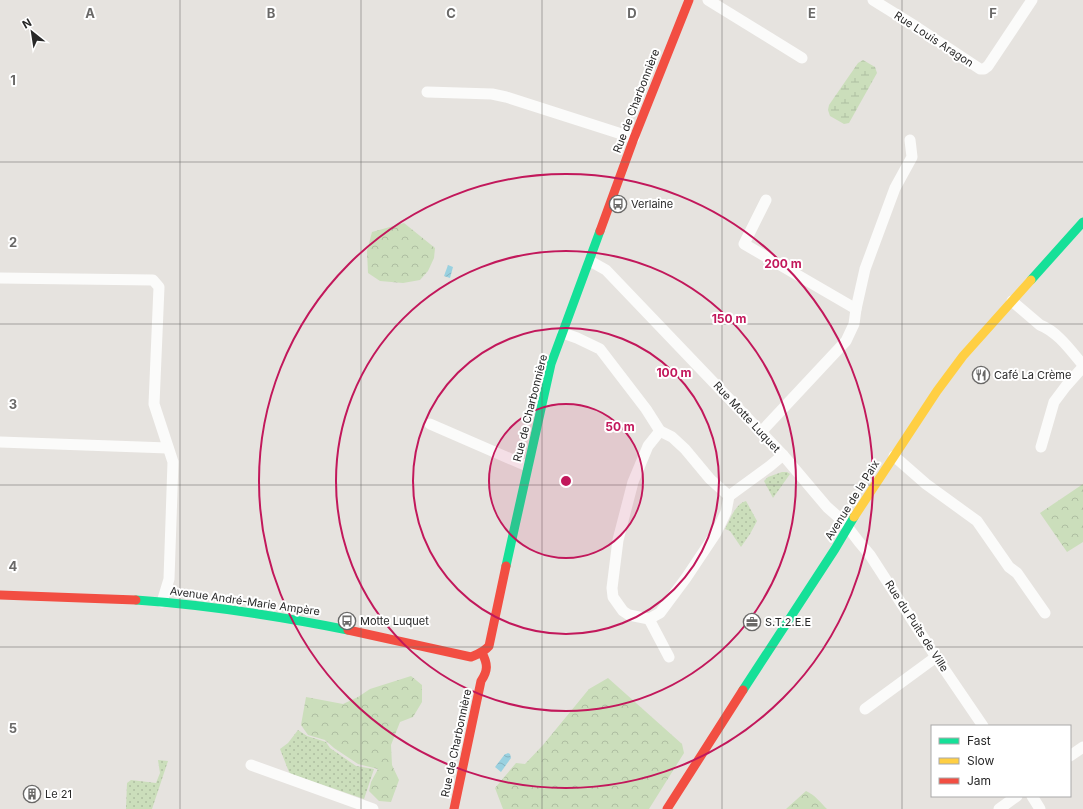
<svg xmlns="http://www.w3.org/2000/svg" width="1083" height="809" viewBox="0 0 1083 809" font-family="Inter,sans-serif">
<defs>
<pattern id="grass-dots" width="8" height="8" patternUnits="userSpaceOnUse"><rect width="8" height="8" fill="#cbdebb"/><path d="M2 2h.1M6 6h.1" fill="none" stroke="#aebea1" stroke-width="1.8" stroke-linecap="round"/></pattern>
<pattern id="forest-crowns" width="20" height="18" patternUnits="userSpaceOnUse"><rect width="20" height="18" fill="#cbdebb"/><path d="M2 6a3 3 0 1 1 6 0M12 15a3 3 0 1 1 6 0" fill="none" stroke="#aebea1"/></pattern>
<pattern id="wetland-marsh" width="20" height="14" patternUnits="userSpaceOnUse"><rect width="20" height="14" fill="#cbdebb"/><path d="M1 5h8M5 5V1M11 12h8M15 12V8" fill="none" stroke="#aebea1"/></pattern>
<pattern id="water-waves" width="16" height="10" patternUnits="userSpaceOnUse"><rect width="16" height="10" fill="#9ad1e0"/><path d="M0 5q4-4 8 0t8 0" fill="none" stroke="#85b3c0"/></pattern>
</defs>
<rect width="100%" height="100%" fill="#e6e3df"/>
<!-- grass -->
<g fill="url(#grass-dots)">
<polygon points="782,472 787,472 790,474 773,498 764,481 768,477"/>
<path d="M 746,501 L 757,521 L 750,534 L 741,547 L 730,531 L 725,529 C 730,520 735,504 746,501 Z"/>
<polygon points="298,730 307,736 326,742 330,748 356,766 374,769 364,799 291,774 289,772 280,749 288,743"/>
<polygon points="158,760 168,761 152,809 126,809 127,783 131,780 156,783 160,773"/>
</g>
<!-- forest -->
<g fill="url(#forest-crowns)">
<polygon points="404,223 435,248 434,258 428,271 420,280 403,283 380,281 368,273 367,251 372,232"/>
<polygon points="1083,484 1083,542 1067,552 1040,513"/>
<polygon points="411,676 422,685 422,702 413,717 400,722 391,745 392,765 399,780 391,802 379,801 369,791 371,782 378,769 358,764 334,748 325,740 308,735 301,725 306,697 343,704 358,697 370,689"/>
<polygon points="608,678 682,744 684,753 649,809 503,809 495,788 516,763 525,764 543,745 589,689"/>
<path d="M 806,791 C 815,795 820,802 827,809 L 786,809 Z"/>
</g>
<!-- wetland -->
<polygon fill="url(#wetland-marsh)" points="863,60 875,67 877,73 849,123 844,124 830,116 828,110 829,105 858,63"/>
<!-- water -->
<g fill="url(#water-waves)">
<polygon points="448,265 453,267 450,278 444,276"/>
<polygon points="508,753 510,754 511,758 501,772 495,767 505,754 506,754"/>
</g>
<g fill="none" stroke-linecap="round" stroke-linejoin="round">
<!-- street -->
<g stroke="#fbfbfa" stroke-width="11">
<polyline points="708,0 802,58"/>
<polyline points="873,0 915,26 980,69 984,69 988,66 1032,0"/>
<polyline points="427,92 492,94 506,97 634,138"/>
<polyline points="766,200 744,244 856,309"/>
<polyline points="590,261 606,270 761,432 783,455 827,507 843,521 859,542 870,555 936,657 983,726"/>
<polyline points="0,278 153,280 159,287 154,404 173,462 169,579 162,602"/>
<path d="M 1012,301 L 1040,325 C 1058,332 1071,351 1083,365"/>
<polyline points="563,333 577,338 600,349 646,409 660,431 672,437 685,449 710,479 729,496"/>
<polyline points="430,424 527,466"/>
<polyline points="660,431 648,446 633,482 618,540 612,588 613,597 623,611 629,615 649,619 660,613 686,578 716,533 726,512 729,496"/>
<polyline points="761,432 846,341 854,324 856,309 865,269 895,188 912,157 910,140"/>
<polyline points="0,442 168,448"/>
<polyline points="1041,447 1054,402 1066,386 1083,367"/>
<polyline points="894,456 926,484 977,521 1009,567 1017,573 1045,613"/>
<polyline points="729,496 770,466 783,455"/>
<polyline points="649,619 669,657"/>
<polyline points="865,709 936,657"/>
<polyline points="1070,756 1083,747"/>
<polyline points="251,765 373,809"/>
<polyline points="1032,796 1040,809"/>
<polyline points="999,809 1017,796"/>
</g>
<!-- fast -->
<g stroke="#16e098" stroke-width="9">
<polyline points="1031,280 1083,222"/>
<polyline points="506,566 551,364 600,231"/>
<path d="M 136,600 C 208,605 278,616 348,630"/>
<polyline points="743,690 835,549 854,517"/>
</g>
<!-- slow -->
<polyline stroke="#ffcf43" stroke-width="9" points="854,517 937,391 963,356 1031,280"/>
<!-- jam -->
<g stroke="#f24e42" stroke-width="9">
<polyline points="600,231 634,138 689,0"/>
<polyline points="0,595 136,600"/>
<path d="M 348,630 L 471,657 C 478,654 484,652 489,646 L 506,566"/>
<path d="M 454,809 L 481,681 C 488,671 488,664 482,653"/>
<polyline points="667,809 743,690"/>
</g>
</g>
<!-- grid -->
<path fill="none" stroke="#6a6968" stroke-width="1" stroke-opacity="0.55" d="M 180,0 L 180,809M 361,0 L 361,809M 542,0 L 542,809M 722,0 L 722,809M 902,0 L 902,809M 0,162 L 1083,162M 0,324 L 1083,324M 0,485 L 1083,485M 0,647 L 1083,647"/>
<!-- distance rings -->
<circle cx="566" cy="481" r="77" fill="#c2185b" fill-opacity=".12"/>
<g fill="none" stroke="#c2185b" stroke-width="2">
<circle cx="566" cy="481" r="77"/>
<circle cx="566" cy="481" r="153"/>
<circle cx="566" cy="481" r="230"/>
<circle cx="566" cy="481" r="307"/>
</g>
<!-- icons -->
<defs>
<symbol id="bus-ring" viewBox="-11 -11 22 22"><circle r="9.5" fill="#fff" stroke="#6a6968" stroke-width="1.5"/><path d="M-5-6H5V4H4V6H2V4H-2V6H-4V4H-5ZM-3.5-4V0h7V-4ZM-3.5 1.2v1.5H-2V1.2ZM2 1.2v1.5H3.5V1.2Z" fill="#6a6968"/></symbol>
<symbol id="restaurant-ring" viewBox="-11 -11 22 22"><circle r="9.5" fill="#fff" stroke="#6a6968" stroke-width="1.5"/><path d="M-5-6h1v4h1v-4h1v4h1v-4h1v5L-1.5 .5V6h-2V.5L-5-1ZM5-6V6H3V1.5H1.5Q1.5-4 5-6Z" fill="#6a6968"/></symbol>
<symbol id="office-ring" viewBox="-11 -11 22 22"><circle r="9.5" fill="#fff" stroke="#6a6968" stroke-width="1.5"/><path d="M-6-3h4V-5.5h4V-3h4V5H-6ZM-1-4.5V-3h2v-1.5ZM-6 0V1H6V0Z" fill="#6a6968"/></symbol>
<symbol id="building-ring" viewBox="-11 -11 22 22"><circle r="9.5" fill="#fff" stroke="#6a6968" stroke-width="1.5"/><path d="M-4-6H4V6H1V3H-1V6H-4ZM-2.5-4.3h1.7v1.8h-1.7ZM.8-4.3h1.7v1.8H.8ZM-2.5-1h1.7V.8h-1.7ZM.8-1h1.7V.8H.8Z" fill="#6a6968"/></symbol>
</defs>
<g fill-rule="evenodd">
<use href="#bus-ring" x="608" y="194" width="20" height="20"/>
<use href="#restaurant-ring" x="971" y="365" width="20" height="20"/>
<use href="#bus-ring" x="337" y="611" width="20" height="20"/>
<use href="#office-ring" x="742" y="612" width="20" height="20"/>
<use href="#building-ring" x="22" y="784" width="20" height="20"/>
</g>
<g text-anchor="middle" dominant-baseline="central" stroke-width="4" stroke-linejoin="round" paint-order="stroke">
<!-- street labels -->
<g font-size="11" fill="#282828" stroke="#fff">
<text transform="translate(934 39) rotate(33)">Rue Louis Aragon</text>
<text transform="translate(636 101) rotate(-69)">Rue de Charbonnière</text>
<text transform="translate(530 408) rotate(-76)">Rue de Charbonnière</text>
<text transform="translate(747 417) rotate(47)">Rue Motte Luquet</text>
<text transform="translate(852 500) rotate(-58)">Avenue de la Paix</text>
<text transform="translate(245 601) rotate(8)">Avenue André-Marie Ampère</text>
<text transform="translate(917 626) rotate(57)">Rue du Puits de Ville</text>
<text transform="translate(456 743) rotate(-78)">Rue de Charbonnière</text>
</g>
<!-- poi labels -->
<g font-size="11" fill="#282828" stroke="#fff" text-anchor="start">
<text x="631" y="204">Verlaine</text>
<text x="994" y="375">Café La Crème</text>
<text x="360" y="621">Motte Luquet</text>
<text x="765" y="622">S.T.2.E.E</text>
<text x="45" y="794">Le 21</text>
</g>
</g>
<g font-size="13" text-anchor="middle" font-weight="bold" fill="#6a6968" stroke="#fff" stroke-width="4" stroke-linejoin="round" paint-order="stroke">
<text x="90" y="18">A</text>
<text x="271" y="18">B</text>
<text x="451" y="18">C</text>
<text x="632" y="18">D</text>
<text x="812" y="18">E</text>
<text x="993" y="18">F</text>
<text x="13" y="85">1</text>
<text x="13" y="247">2</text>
<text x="13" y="409">3</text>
<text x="13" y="571">4</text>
<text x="13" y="733">5</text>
</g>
<circle cx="566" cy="481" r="6" fill="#c2185b" stroke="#fff" stroke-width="2"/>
<g font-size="12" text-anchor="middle" font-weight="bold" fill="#c2185b" stroke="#fff" stroke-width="4" stroke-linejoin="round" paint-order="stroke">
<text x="783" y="268">200 m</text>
<text x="729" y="323">150 m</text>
<text x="674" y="377">100 m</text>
<text x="620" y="431">50 m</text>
</g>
<!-- legend -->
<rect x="931" y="725" width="140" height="72" fill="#ffffff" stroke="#a9a9a9"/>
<rect x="939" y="738" width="20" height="6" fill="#16e098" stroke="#a9a9a9"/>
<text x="967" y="745" font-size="12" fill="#282828">Fast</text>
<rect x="939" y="758" width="20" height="6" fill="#ffcf43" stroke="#a9a9a9"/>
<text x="967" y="765" font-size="12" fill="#282828">Slow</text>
<rect x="939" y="778" width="20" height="6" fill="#f24e42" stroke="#a9a9a9"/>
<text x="967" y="785" font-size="12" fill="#282828">Jam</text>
<!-- north arrow -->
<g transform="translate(32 32) rotate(330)" stroke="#ffffff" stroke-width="3" paint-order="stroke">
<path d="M0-3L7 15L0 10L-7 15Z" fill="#282828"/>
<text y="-6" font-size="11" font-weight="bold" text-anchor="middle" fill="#282828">N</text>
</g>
</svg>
